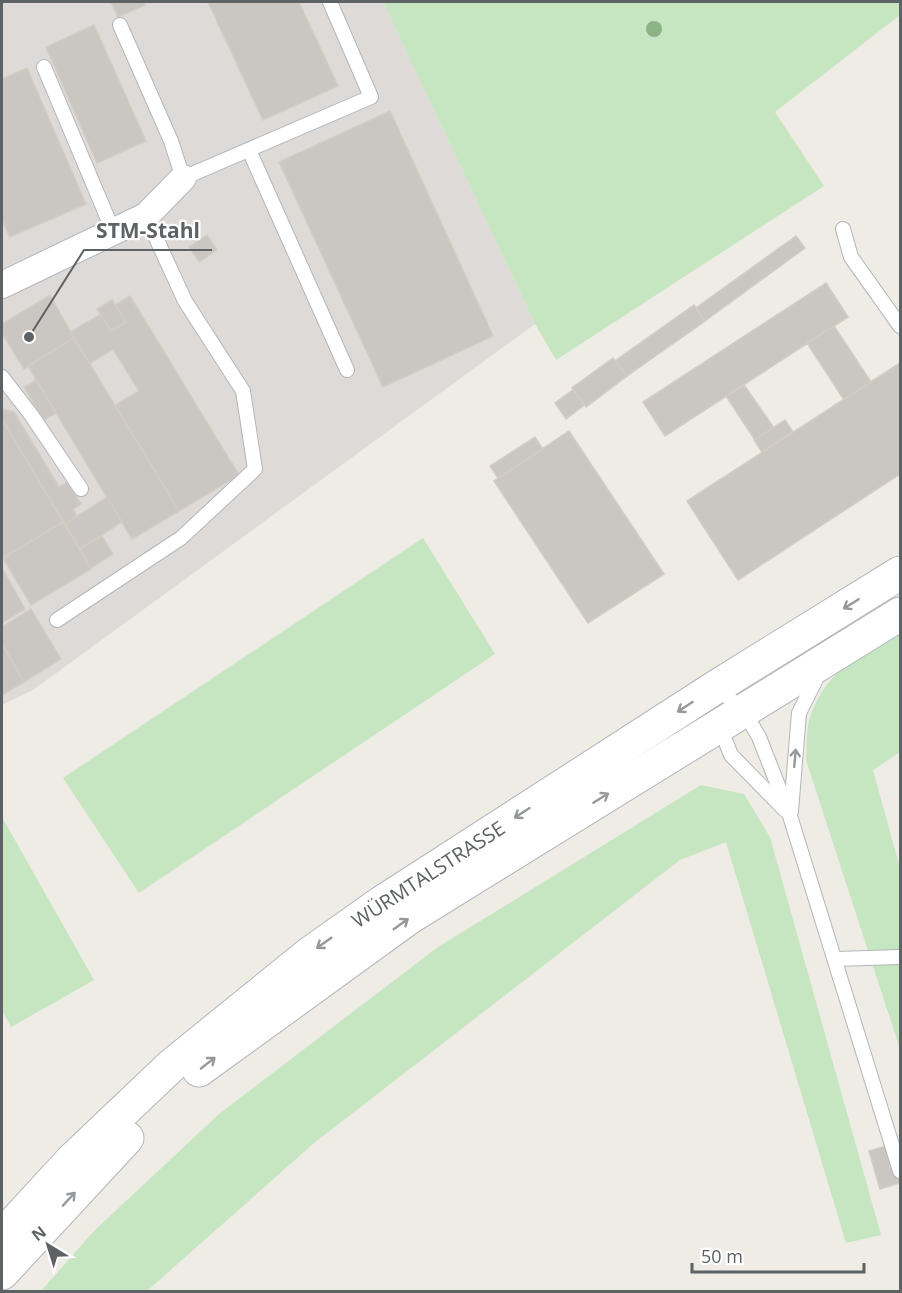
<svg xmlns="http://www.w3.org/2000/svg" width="902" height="1293" viewBox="0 0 902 1293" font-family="'Open Sans',sans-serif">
<rect width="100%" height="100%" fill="#efebe5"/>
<!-- industrial -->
<polygon fill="#dedad7" points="2,2 383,2 535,324 33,690 2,705"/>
<!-- green -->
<g fill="#c6e6c1">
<polygon points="383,2 900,2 900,15 775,112 824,186 556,360 535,324"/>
<polygon points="423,538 495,654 139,893 63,778"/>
<path d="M 900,632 L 900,752 L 873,770 L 900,868 L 900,1049 L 806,760 C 807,746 806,727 811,714 C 829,668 860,655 900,632 Z"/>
<polygon points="701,785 744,794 770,837 881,1235 846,1243 726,842 680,860 314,1143 147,1291 41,1291 94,1231 219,1114 438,947"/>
<polygon points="2,817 94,980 11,1027 2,1010"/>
</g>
<!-- building -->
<g fill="#cac6c1" stroke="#d4ccc3" stroke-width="1.5">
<polygon points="111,2 143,2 145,5 118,17"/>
<polygon points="208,2 299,2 338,86 263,120"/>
<polygon points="94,25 146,141 97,163 46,47"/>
<polygon points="27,68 86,204 10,237 2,219 2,79"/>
<polygon points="390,111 493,336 383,387 279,162"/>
<polygon points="207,235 217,250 199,262 189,247"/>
<polygon points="796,236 805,248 705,321 696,308"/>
<polygon points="826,283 848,317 665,436 643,402"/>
<polygon points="50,295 74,338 24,369 2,333 2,324"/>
<polygon points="130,296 239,475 179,511 115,405 139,391 113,349 89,364 70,332 101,314 111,331 126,322 115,305"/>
<polygon points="112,300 126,322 111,331 97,309"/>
<polygon points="694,305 705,321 627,376 615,361"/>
<polygon points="834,326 871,382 844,400 807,343"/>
<polygon points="74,338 179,511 132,539 28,366"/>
<polygon points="613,358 627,376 586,407 572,388"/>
<polygon points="900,363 900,474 738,580 687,501"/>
<polygon points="36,380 56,413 44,420 24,387"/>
<polygon points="744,385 774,428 755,440 726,396"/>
<polygon points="573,390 584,405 566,419 555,403"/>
<polygon points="2,409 14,412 59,487 67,482 81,504 73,509 77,516 65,524 2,420"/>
<polygon points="2,419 63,522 3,558 2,555"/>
<polygon points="785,420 793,432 762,452 754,440"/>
<polygon points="569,431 664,574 588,623 494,481"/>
<polygon points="535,437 543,449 498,478 490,466"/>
<polygon points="107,497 122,522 80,549 65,524"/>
<polygon points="63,522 91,569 31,605 3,558"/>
<polygon points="102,536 113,554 91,568 80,549"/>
<polygon points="2,568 25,609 2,623"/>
<polygon points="31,609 61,659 24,682 2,644 2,627"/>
<polygon points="2,644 24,682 2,695"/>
<polygon points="900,1142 900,1183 880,1189 869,1151"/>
</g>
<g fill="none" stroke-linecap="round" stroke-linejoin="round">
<defs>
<g id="service">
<polyline points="120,25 171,141 183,178 371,97 330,2"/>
<polyline points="44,67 113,231"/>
<polyline points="249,150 347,370"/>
<polyline points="843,229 851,257 900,326"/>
<polyline points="2,377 32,416 81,489"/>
<polyline points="57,620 181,538 255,469 243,391 185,301 146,216"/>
<polyline points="716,687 743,710 759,737 790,816 900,1171"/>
<polyline points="719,725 731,755 785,810"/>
<polyline points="791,811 799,713 819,673"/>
<polyline points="836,959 900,957"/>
</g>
<polyline id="minor" points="2,285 146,216 183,178"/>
<g id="secondary">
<polyline points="199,1070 410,917 900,614"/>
<polyline points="2,1236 72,1160 172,1065 309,954 381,903 716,687 900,573"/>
<polyline points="2,1273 127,1138"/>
</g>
</defs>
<!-- service casing -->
<use href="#service" stroke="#b2b6ba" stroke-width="16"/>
<!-- minor casing -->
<use href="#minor" stroke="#b2b6ba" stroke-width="28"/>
<!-- secondary casing -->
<use href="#secondary" stroke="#b1b6ba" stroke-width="35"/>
<!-- service -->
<use href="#service" stroke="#fff" stroke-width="14"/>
<!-- minor -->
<use href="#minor" stroke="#fff" stroke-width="26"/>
<!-- secondary -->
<use href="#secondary" stroke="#fff" stroke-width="33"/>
</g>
<!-- trees -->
<circle fill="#8db284" cx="654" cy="29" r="8"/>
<!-- one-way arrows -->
<defs><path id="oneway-shaft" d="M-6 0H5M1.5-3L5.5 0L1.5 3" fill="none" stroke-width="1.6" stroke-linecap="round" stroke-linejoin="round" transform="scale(1.5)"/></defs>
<g stroke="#96999b">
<use href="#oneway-shaft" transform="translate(851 604) rotate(148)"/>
<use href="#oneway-shaft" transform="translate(685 707) rotate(147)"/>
<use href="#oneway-shaft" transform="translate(795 758) rotate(-85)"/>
<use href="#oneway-shaft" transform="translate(601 798) rotate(-32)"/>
<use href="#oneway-shaft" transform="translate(522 813) rotate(147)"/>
<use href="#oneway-shaft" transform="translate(401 924) rotate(-36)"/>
<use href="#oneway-shaft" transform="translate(324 943) rotate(145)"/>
<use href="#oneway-shaft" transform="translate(208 1063) rotate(-38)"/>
<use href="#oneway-shaft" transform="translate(69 1199) rotate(-47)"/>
</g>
<g text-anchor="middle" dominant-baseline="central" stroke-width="4.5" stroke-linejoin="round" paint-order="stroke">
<!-- street labels -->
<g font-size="20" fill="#5d6265" stroke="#fff">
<text transform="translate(428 874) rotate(-33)">WÜRMTALSTRASSE</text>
</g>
</g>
<!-- callouts -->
<path fill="none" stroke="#5d6265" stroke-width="2" d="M29 337L84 250H212"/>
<circle fill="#5d6265" stroke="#fff" stroke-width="2" cx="29" cy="337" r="6"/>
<g font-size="21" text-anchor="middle" font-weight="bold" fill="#5d6265" stroke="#fff" stroke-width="4.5" stroke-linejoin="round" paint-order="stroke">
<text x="148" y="238">STM-Stahl</text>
</g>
<!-- border -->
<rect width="902" height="1293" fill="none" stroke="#5d6265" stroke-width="6"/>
<!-- north arrow -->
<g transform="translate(48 1245) rotate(322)" stroke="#ffffff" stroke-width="4.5" paint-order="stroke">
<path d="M0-4.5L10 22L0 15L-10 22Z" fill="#5d6265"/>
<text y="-9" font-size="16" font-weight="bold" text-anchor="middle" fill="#5d6265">N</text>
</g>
<!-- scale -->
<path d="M692 1263v9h172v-9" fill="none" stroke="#5d6265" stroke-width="3"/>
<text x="701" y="1263" font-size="18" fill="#5d6265" stroke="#ffffff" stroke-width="4.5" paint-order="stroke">50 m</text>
</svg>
